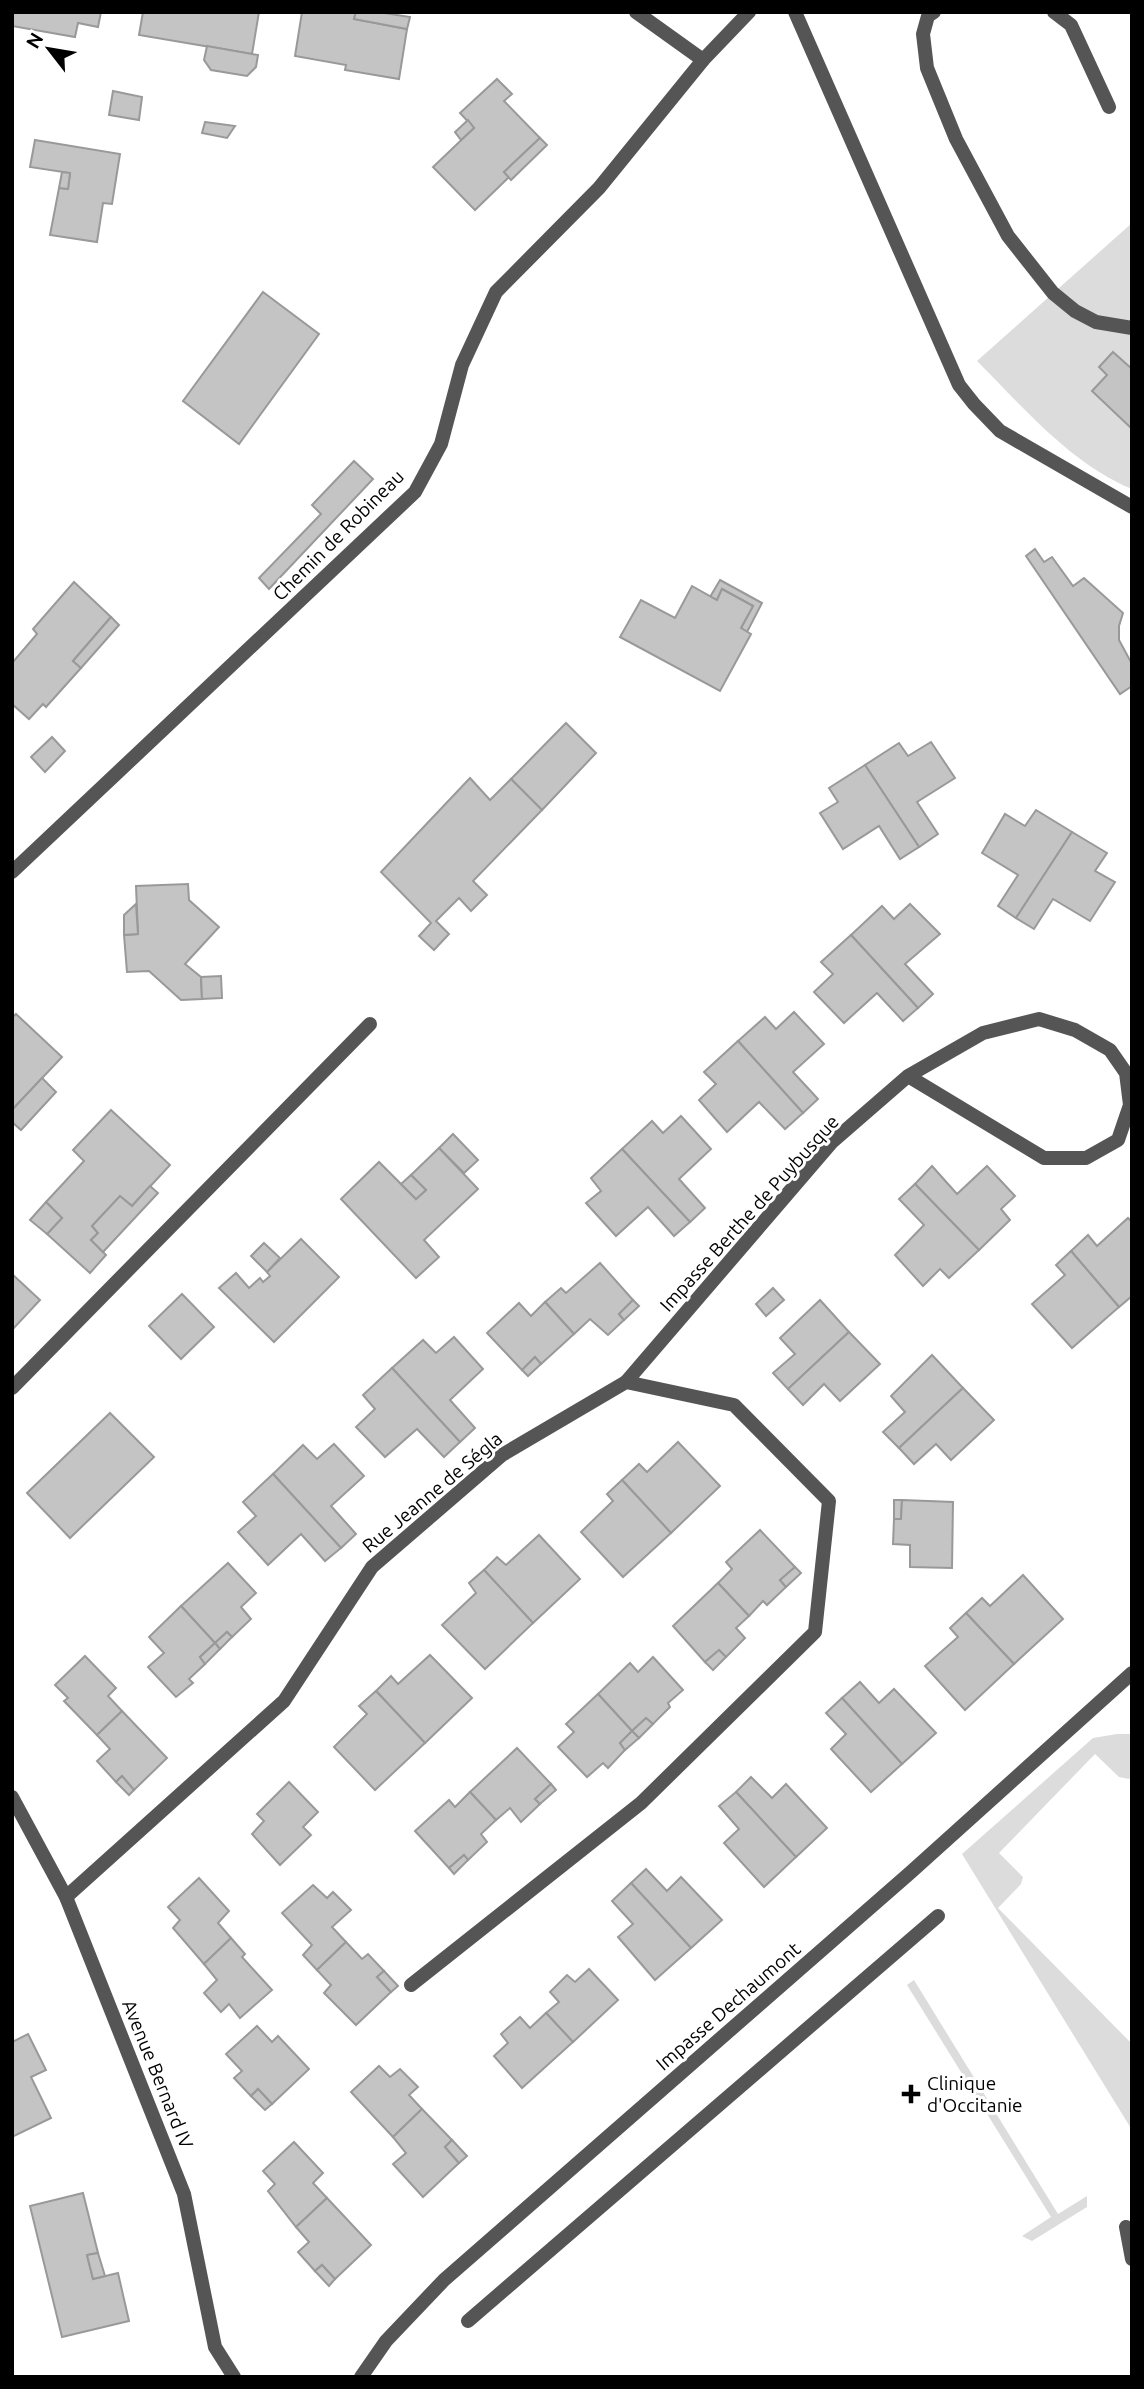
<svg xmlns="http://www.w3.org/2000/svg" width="1144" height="2389" viewBox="0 0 1144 2389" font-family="Ubuntu,sans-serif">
<rect width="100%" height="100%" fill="#fff"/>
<!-- green -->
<g fill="#dcdcdc">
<path d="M 1132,223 L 1132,489 C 1070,463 1024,408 977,361 Z"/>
<polygon points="1117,1734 1132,1734 1132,1776 1129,1779 1119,1777 1095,1754 999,1853 1023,1877 1021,1884 998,1908 1132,2044 1132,2130 962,1854 1093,1738"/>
<polygon points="914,1980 1058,2214 1087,2196 1087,2207 1032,2241 1022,2236 1051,2217 907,1985"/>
</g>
<!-- building -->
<g fill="#c4c4c4" stroke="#999" stroke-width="2">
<polygon points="12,12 101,12 98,27 78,23 75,37 12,26"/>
<polygon points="143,12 259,12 252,54 139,35"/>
<polygon points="302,12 356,12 354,19 407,29 399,79 345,70 346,65 295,56"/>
<polygon points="356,12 378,12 410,17 407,29 354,19"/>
<polygon points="207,46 258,55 256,67 247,76 211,70 204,60"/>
<polygon points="497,79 512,94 504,101 540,138 504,172 509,177 475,210 433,167 474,128 460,113"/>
<polygon points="113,91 142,97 139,120 109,115"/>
<polygon points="468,120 474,128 461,140 455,132"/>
<polygon points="205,122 235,126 227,138 202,133"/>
<polygon points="540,138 547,145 511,180 504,172"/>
<polygon points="35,140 120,154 112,204 103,203 97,242 50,235 59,188 68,189 70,173 30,167"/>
<polygon points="62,172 70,173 68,189 59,188"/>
<polygon points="263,292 319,334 239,444 183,401"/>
<polygon points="1113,352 1132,369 1131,428 1092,391 1107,375 1099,367"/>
<polygon points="354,461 373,479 269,589 259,578 321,514 312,505"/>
<polygon points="1035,549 1044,562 1052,557 1073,586 1084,578 1123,613 1119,626 1119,640 1132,664 1132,686 1120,694 1026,556"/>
<polygon points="720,580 762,603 747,632 741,628 753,606 722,589 717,600 710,597"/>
<polygon points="74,582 111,617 73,661 81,668 46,707 43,704 29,719 12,704 12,663 37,634 33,629"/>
<polygon points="692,586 717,600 722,589 753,606 741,628 751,634 720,691 620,637 641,600 675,618"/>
<polygon points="111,617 119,625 81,668 73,661"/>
<polygon points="566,723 596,753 542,810 511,779"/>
<polygon points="52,737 65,751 45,772 31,757"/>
<polygon points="931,742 955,778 917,802 938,834 919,847 865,765 899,743 908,756"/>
<polygon points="865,765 919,847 900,859 879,826 843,849 820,813 838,802 829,788"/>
<polygon points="470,778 490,800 511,779 542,810 473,881 487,895 471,911 459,898 436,921 449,934 434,950 419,936 431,923 381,872"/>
<polygon points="1036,810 1072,832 1016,918 998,906 1018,875 982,853 1005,814 1025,826"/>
<polygon points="1072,832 1107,853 1095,871 1115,882 1090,921 1053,899 1034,929 1016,918"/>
<polygon points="188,884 189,900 219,927 185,964 201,977 202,999 181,1000 149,971 127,972 124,935 138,934 136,886"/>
<polygon points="136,904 138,934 124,935 124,915"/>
<polygon points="910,904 940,934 905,964 933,994 918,1008 851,935 882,906 894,919"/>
<polygon points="851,935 918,1008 903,1021 877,993 844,1023 814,992 833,974 821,962"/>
<polygon points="221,976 222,998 202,999 201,977"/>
<polygon points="794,1012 824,1044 793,1072 818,1099 803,1113 738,1041 765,1017 776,1029"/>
<polygon points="16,1014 62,1057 12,1110 12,1018"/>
<polygon points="738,1041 803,1113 785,1129 759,1102 727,1132 699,1100 716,1084 704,1072"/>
<polygon points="42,1078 56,1092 21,1130 12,1122 12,1110"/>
<polygon points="111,1110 170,1165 132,1206 120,1196 92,1226 98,1233 91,1240 106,1255 90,1273 47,1234 62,1218 46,1202 84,1161 73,1150"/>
<polygon points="681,1116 711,1149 679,1179 705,1208 690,1222 622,1149 652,1121 663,1133"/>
<polygon points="453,1134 478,1160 464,1173 439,1148"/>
<polygon points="439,1148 478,1189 424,1240 439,1257 416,1278 341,1199 379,1162 416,1199 426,1190 411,1175"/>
<polygon points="622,1149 690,1222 674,1236 648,1207 616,1236 586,1203 601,1191 591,1178"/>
<polygon points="932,1166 957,1194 987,1166 1015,1196 1001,1209 1010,1220 979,1250 915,1184"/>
<polygon points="411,1175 426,1190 416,1199 401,1184"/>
<polygon points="915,1184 979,1250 949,1278 940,1269 923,1286 895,1255 924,1225 899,1199"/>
<polygon points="150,1186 158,1193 103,1252 91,1240 98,1233 92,1226 120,1196 132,1206"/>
<polygon points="46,1202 62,1218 47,1234 30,1220"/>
<polygon points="1128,1218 1132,1222 1132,1296 1119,1307 1071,1251 1088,1235 1097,1246"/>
<polygon points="301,1239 339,1277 274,1342 219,1288 236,1273 249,1288 260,1278 263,1282 270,1276 267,1272"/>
<polygon points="264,1243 280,1258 267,1272 251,1256"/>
<polygon points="1071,1251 1119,1307 1072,1348 1032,1304 1065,1275 1056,1265"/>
<polygon points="600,1263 633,1300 619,1314 624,1320 608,1335 590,1319 574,1334 545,1302 561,1288 566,1293"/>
<polygon points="12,1274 40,1300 12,1330"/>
<polygon points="773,1288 784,1300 766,1316 756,1304"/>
<polygon points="182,1294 214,1327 181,1359 149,1326"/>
<polygon points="633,1300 639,1306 624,1320 619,1314"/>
<polygon points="820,1300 849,1332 788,1389 773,1373 795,1354 780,1338"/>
<polygon points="545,1302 574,1334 541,1364 535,1357 522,1370 487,1333 519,1303 531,1316"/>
<polygon points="849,1332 880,1364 840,1401 824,1384 803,1405 788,1389"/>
<polygon points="454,1337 483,1369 450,1400 475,1428 460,1442 392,1368 423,1340 436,1353"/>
<polygon points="932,1355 963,1388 899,1448 883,1432 905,1412 891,1396"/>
<polygon points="535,1357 541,1364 528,1376 522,1370"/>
<polygon points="392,1368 460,1442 444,1457 417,1429 385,1457 356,1427 375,1409 363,1395"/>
<polygon points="963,1388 994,1420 951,1460 936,1444 914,1464 899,1448"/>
<polygon points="110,1413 154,1457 70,1538 27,1493"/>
<polygon points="678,1442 720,1486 671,1533 622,1480 639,1464 647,1472"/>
<polygon points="334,1444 364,1476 331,1506 356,1534 341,1548 273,1474 303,1445 317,1459"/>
<polygon points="273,1474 341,1548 325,1561 301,1534 268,1565 238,1532 256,1516 243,1502"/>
<polygon points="622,1480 671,1533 623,1577 581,1532 613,1501 607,1494"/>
<polygon points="894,1500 902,1500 901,1519 894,1519"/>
<polygon points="902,1500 953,1502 952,1568 910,1567 910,1545 893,1544 894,1519 901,1519"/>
<polygon points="760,1530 795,1567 780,1580 786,1587 767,1605 763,1601 749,1616 718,1583 732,1569 726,1562"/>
<polygon points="539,1535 580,1579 533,1623 484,1570 497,1557 506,1565"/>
<polygon points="228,1563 256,1593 241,1607 251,1619 232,1637 227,1632 215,1643 181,1606"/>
<polygon points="795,1567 801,1573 786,1587 780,1580"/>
<polygon points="484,1570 533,1623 485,1669 442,1625 476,1593 469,1583"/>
<polygon points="1023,1575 1063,1619 1014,1664 966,1613 982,1598 990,1606"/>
<polygon points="718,1583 749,1616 736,1628 745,1638 726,1657 719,1650 705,1662 673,1626"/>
<polygon points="181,1606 215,1643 200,1657 205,1664 189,1679 193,1683 176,1697 148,1667 164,1653 149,1637"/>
<polygon points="966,1613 1014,1664 965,1710 925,1666 958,1637 950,1628"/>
<polygon points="227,1632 232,1637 220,1649 215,1643"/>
<polygon points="215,1643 220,1649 205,1664 200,1657"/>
<polygon points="719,1650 726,1657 713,1670 705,1662"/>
<polygon points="430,1655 472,1698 425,1743 376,1691 391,1676 398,1684"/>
<polygon points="85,1656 116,1688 108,1696 122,1711 97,1735 64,1701 68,1698 55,1685"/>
<polygon points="653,1657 683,1690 668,1703 670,1707 653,1724 646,1718 632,1731 598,1694 630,1663 638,1672"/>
<polygon points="860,1682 879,1703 894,1689 936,1733 902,1764 842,1698"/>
<polygon points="376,1691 425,1743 375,1790 334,1747 367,1714 359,1706"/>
<polygon points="598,1694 632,1731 620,1743 625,1750 608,1768 603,1763 587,1777 558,1747 574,1732 566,1724"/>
<polygon points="842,1698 902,1764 871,1792 831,1749 846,1734 826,1713"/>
<polygon points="122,1711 167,1758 134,1790 122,1776 116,1782 97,1761 110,1749 97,1735"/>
<polygon points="646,1718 653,1724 639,1738 632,1731"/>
<polygon points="632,1731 639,1738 625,1750 620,1743"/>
<polygon points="517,1748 551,1784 535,1799 540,1804 521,1822 510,1808 496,1820 470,1792"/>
<polygon points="122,1776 134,1790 129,1795 116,1782"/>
<polygon points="751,1777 772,1798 786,1784 827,1828 796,1857 736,1792"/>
<polygon points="289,1782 318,1812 303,1827 311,1835 280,1865 252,1834 264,1821 257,1814"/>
<polygon points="551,1784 556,1790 540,1804 535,1799"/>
<polygon points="470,1792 496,1820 481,1834 487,1842 468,1860 464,1855 449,1868 415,1831 449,1800 455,1807"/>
<polygon points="736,1792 796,1857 764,1887 724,1843 739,1829 719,1806"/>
<polygon points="464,1855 468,1860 454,1874 449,1868"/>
<polygon points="646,1869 667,1891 681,1877 722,1920 691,1948 631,1883"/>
<polygon points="199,1878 229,1911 218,1923 231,1938 204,1964 173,1928 180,1920 168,1907"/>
<polygon points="631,1883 691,1948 655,1980 618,1937 633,1924 612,1901"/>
<polygon points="313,1885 327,1898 333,1892 351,1910 332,1927 346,1942 317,1970 303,1955 312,1945 282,1913"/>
<polygon points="231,1938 245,1954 242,1957 272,1990 240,2018 229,2004 221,2012 204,1993 217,1980 204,1964"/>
<polygon points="346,1942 362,1959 368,1954 384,1971 377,1977 391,1992 356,2025 324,1993 331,1985 317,1970"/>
<polygon points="589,1969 618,2000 573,2042 546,2013 559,2002 550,1992 567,1975 575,1982"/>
<polygon points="384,1971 398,1986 391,1992 377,1977"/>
<polygon points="546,2013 573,2042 522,2088 494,2056 508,2043 501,2034 520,2017 530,2028"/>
<polygon points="257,2026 272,2042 278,2036 309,2069 272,2104 258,2089 251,2096 234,2078 242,2071 226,2054"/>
<polygon points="28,2034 46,2070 31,2077 51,2118 12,2137 12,2042"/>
<polygon points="379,2066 390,2077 400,2069 418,2087 409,2095 422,2109 393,2137 351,2092"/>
<polygon points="258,2089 272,2104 265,2110 251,2096"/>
<polygon points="422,2109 452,2140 445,2147 459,2163 423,2197 393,2164 406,2153 393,2137"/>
<polygon points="452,2140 467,2156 459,2163 445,2147"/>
<polygon points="294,2142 323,2173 313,2183 327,2198 296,2227 268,2191 275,2184 263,2171"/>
<polygon points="83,2193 98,2253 87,2255 93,2279 118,2273 129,2321 62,2337 30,2206"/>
<polygon points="327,2198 371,2245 335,2279 322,2265 315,2271 298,2252 309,2242 296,2227"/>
<polygon points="98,2253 105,2276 93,2279 87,2255"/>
<polygon points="322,2265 335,2279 329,2286 315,2271"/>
</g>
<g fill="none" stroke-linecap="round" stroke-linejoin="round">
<!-- lane -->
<g stroke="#555" stroke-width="14">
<polyline points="934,12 928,16 923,34 927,68 956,139 1008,236 1053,293 1075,311 1096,322 1132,328"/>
<polyline points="1054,12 1071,25 1109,107"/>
<polyline points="12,1388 370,1024"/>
<polyline points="1126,2227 1132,2259"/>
<polyline points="468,2321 938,1916"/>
</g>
<!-- street -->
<g stroke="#555" stroke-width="14">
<polyline points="636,12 703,60"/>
<polyline points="795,12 959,385 974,404 1000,431 1132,507"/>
<polyline points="12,872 415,492 441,444 462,365 496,292 599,188 703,60 749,12"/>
<polyline points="626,1382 832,1142 908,1076 983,1033 1039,1019 1075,1030 1110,1050 1126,1073 1130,1105 1118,1140 1086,1158 1044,1158 908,1076"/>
<polyline points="12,1797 66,1897 184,2194 215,2347 234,2377"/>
<polyline points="66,1897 284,1701 372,1567 502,1455 626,1382 734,1405 829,1501 815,1632 641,1803 411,1985"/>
<polyline points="361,2377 386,2341 444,2280 911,1872 1132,1673"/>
</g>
</g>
<!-- markers -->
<path fill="#000" stroke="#fff" stroke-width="2.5" d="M907.5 2083.5h7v7h7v7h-7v7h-7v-7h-7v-7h7z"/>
<g text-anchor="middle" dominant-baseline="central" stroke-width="6" stroke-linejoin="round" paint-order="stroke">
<!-- street labels -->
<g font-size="19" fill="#000" stroke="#fff">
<text transform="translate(338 535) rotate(-45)">Chemin de Robineau</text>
<text transform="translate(749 1213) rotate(-48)">Impasse Berthe de Puybusque</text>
<text transform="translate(432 1492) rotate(-40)">Rue Jeanne de Ségla</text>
<text transform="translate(728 2006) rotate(-41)">Impasse Dechaumont</text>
<text transform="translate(158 2074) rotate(68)">Avenue Bernard IV</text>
</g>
<!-- poi labels -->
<g font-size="19" fill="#000" stroke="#fff" text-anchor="start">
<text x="927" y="2083">Clinique<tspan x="927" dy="22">d'Occitanie</tspan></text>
</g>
</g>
<!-- border -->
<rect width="1144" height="2389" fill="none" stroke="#000000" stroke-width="28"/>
<!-- north arrow -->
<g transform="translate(49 49) rotate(301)" stroke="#ffffff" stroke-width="5" paint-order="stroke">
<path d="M0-5L12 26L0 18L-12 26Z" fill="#000000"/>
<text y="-10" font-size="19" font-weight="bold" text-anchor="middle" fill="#000000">N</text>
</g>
</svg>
